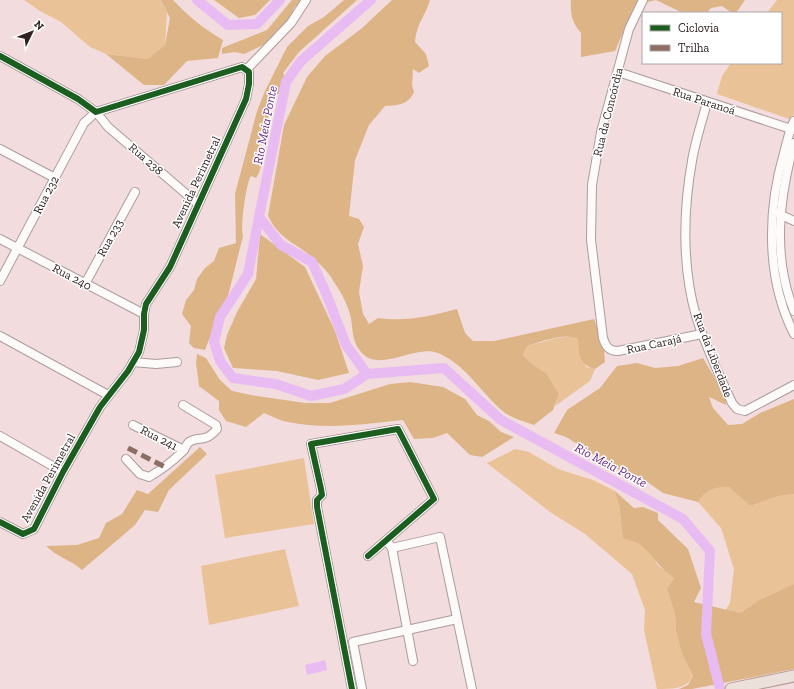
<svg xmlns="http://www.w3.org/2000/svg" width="794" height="689" viewBox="0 0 794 689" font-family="'Zilla Slab',serif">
<rect width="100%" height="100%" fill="#f2dcdd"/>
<!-- green -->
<g fill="#eac297">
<polygon points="24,0 161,0 167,12 165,45 148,59 106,54 90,47 61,22 40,11"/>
<polygon points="777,0 794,0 794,113 792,120 717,94 722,76 731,63 781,63 781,13 767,13"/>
<polygon points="574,336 578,339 586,367 595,369 590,381 555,406 559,394 546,373 532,364 523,355 527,346 557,338"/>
<path d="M 515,449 L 529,452 L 558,469 L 593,480 L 615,491 L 658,565 L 674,578 L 667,589 L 675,614 L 676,631 L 682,654 L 693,678 C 684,689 672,689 657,689 L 644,630 L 645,610 L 632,574 L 585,534 L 550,512 L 487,463 Z"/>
<polygon points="304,458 314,524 225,538 215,475"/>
<polygon points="713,487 729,487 750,506 778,496 794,494 794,584 759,600 740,613 725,611 730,603 734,569 721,528 698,502 703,494"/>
<polygon points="285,549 299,606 209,625 201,566"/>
</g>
<!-- forest -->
<g fill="#ddb485">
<path d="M 161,0 L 173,0 C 188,16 204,29 223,40 L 218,58 L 187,61 L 164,85 L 144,85 L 106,54 L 148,59 L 165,45 L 170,18 Z"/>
<polygon points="214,0 270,0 255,15 239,18"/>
<polygon points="292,0 301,0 294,8 291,19 272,41 244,54 235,52 222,54 222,48 267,30"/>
<path d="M 344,0 L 357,0 L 299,52 L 283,73 L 285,77 L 285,89 L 275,96 L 268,105 L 271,111 L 262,131 L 255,164 L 261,166 L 259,173 L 256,178 L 251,176 C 246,183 240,228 243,236 L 228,296 L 218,316 L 205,350 L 194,348 L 189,343 L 191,326 L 182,314 L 186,300 L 194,290 L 197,279 L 205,268 L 214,261 L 219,248 L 236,243 L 235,194 L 257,111 L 265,91 L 287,47 L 308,26 L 324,17 Z"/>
<path d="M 392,0 L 430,0 C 425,17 417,22 415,42 L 426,54 L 429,66 L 419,73 L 413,69 L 412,85 L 414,92 C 408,105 399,105 385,106 L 369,125 L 355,160 L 349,216 L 359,219 L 364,227 L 358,244 L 363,266 L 359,292 L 363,314 L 369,324 L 378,318 C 406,322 430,316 457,309 L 465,333 L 473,341 L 494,341 L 594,319 L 598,330 L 599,342 L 604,350 L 605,362 L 595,369 C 579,365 579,354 578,339 C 567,332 540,342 527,346 L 523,355 L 532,364 L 546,373 L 559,394 L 553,410 L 534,425 C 522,421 508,417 499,408 C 479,389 464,364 438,353 C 416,344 381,372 363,354 C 352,344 353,331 351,318 C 348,305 341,292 334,282 C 328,271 317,261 307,253 C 298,246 287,241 278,231 C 274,227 271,221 268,216 L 284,125 L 307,77 L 325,56 L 361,29 Z"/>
<path d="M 571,0 L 745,0 L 736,13 L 732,13 L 722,6 L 711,8 L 707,13 L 683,13 L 656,0 L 635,5 L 615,51 L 581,57 L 581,33 C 572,22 570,14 571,0 Z"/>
<polygon points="260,234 305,267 335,331 349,373 318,380 277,371 233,368 224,348 227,335 237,312 256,279"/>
<path d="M 197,354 L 206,358 L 220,380 L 232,391 L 251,395 L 305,403 L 330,403 L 390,384 L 410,382 L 443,387 L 465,399 L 477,415 L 489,421 L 501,432 L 514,437 L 482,457 L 470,455 L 447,433 L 433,438 L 414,439 L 403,420 C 365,424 326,430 288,422 C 280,421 272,416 264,413 L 246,427 L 226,421 L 219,410 L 219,401 L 199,386 L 196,363 Z"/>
<path d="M 703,358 L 725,395 L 726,405 L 709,397 L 713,408 L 728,425 L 742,424 L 760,413 L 794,399 L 794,494 L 778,496 L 750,506 L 729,487 C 714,487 706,489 698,502 L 663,493 L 646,481 L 617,469 L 566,437 L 554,433 L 567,410 L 600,388 L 617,366 L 637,363 L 655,368 L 678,366 Z"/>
<path d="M 200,447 L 207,454 L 169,490 L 158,512 L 145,510 L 135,525 L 82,570 C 71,560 57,557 46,546 L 77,545 L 99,538 L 106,523 L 122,514 L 137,490 L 148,494 Z"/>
<path d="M 615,491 L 634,508 L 643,507 L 658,513 L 658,520 L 688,549 L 701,588 L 694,602 L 740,613 L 759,600 L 794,584 L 794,669 L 692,689 L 679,689 L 688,685 L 693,677 L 682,654 L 676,631 L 675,614 L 667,589 L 674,578 C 659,568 652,553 638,543 C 634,541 627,540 623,538 L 620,509 Z"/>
</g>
<!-- water -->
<polygon fill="#e8bcf3" points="325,660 327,670 307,675 305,665"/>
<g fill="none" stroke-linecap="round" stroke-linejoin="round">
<!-- river -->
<g stroke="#e8bcf3" stroke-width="10">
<polyline points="197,0 228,25 257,24 280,0"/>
<polyline points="371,0 301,61 286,82 259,217 281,245 312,262 326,293 346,345 367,374 444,368 501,420 683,519 710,551 706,634 720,689"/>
<polyline points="259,217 248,274 220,317 214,342 220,361 233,378 276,384 311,396 344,389 367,374"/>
</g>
<defs>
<g id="minor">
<path d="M 643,0 L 629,29 L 601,132 L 592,185 L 591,240 L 603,338 C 606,347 609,351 618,351 L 702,334"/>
<polyline points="0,56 78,99 96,112 242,67 249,72 249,84 246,99 170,267 146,304 144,314 144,330 139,352 128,371 100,407 63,472 34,529 23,534 0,522"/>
<polyline points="247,69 291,23 306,0"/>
<polyline points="618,72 794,130"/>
<path d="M 707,102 C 702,122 695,142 692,161 C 683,211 682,267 696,316 C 705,346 719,374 732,403 L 737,409 L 745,411 L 794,385"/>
<path d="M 794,121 C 789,131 787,142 784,153 C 767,211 766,279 794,334"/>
<path d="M 794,143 C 779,199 772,256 794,311"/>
<polyline points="0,149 55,178"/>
<polyline points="777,213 794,221"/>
<polyline points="0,239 144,314"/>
<polyline points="0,281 84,123 96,112 108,127 198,204"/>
<polyline points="85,284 135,192"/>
<polyline points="0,336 108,395"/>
<polyline points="133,362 156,364 177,362"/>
<polyline points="133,425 184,450"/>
<polyline points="0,436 63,472"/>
<path d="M 126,459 L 140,474 L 149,477 C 161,470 172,462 182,452 C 185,449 186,445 189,442 C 200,435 204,444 217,429 L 216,425 L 183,405"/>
<polyline points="389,544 392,548 413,661"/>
<polyline points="392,548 440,537 472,689"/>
<polyline points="352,689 317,507 317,500 322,495 321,489 311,444 398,429 434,499 368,556"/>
<polyline points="362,689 353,642 457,619"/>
</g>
<polyline id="major" points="731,689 794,676"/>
</defs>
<!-- minor casing -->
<use href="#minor" stroke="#ac9c9d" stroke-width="10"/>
<!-- major casing -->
<use href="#major" stroke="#b29891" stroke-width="13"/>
<!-- minor -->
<use href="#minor" stroke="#fdfafa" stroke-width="8"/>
<!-- major -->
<use href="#major" stroke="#ece0db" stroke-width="11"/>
<!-- quiet -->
<polyline stroke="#8d6e63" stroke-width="5" stroke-dasharray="10 5" stroke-linecap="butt" points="128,448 165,467"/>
<defs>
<g id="cycleway">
<polyline points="0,56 78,99 96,112 242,67 249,72 249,84 246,99 170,267 146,304 144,314 144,330 139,352 128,371 100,407 63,472 34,529 23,534 0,522"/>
<polyline points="352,689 317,507 317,500 322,495 321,489 311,444 398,429 434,499 368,556"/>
</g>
</defs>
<!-- cycleway casing -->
<use href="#cycleway" stroke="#fff" stroke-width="8"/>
<!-- cycleway -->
<use href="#cycleway" stroke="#1b5e20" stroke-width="6"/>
</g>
<g text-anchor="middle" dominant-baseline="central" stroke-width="3" stroke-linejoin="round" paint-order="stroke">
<!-- street labels -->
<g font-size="12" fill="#2f2122" stroke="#fff">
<text transform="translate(704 101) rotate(18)">Rua Paranoá</text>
<text transform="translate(608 112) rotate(-76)">Rua da Concórdia</text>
<text transform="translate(146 159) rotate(41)">Rua 238</text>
<text transform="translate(196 182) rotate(-65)">Avenida Perimetral</text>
<text transform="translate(46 195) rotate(-62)">Rua 232</text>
<text transform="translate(110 238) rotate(-61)">Rua 233</text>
<text transform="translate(72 277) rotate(28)">Rua 240</text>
<text transform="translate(654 344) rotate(-12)">Rua Carajá</text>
<text transform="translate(713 355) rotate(69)">Rua da Liberdade</text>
<text transform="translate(159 438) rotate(27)">Rua 241</text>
<text transform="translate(48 478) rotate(-61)">Avenida Perimetral</text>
</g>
<!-- water labels -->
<g font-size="13" font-style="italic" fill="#6a2a84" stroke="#fff">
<text transform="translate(265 125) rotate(-79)">Rio Meia Ponte</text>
<text transform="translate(611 465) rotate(28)">Rio Meia Ponte</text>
</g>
</g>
<!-- legend -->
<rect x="642" y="12" width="140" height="52" fill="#ffffff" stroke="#aca6a7"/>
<rect x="650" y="25" width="20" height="6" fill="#1b5e20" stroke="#aca6a7"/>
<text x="678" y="32" font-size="12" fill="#2f2122">Ciclovia</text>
<rect x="650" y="45" width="20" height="6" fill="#8d6e63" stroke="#aca6a7"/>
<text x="678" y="52" font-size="12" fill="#2f2122">Trilha</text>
<!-- north arrow -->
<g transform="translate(32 32) rotate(47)" stroke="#ffffff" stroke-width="3" paint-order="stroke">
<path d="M0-3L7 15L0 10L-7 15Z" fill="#2f2122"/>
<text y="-6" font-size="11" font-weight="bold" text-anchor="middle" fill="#2f2122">N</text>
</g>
</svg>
